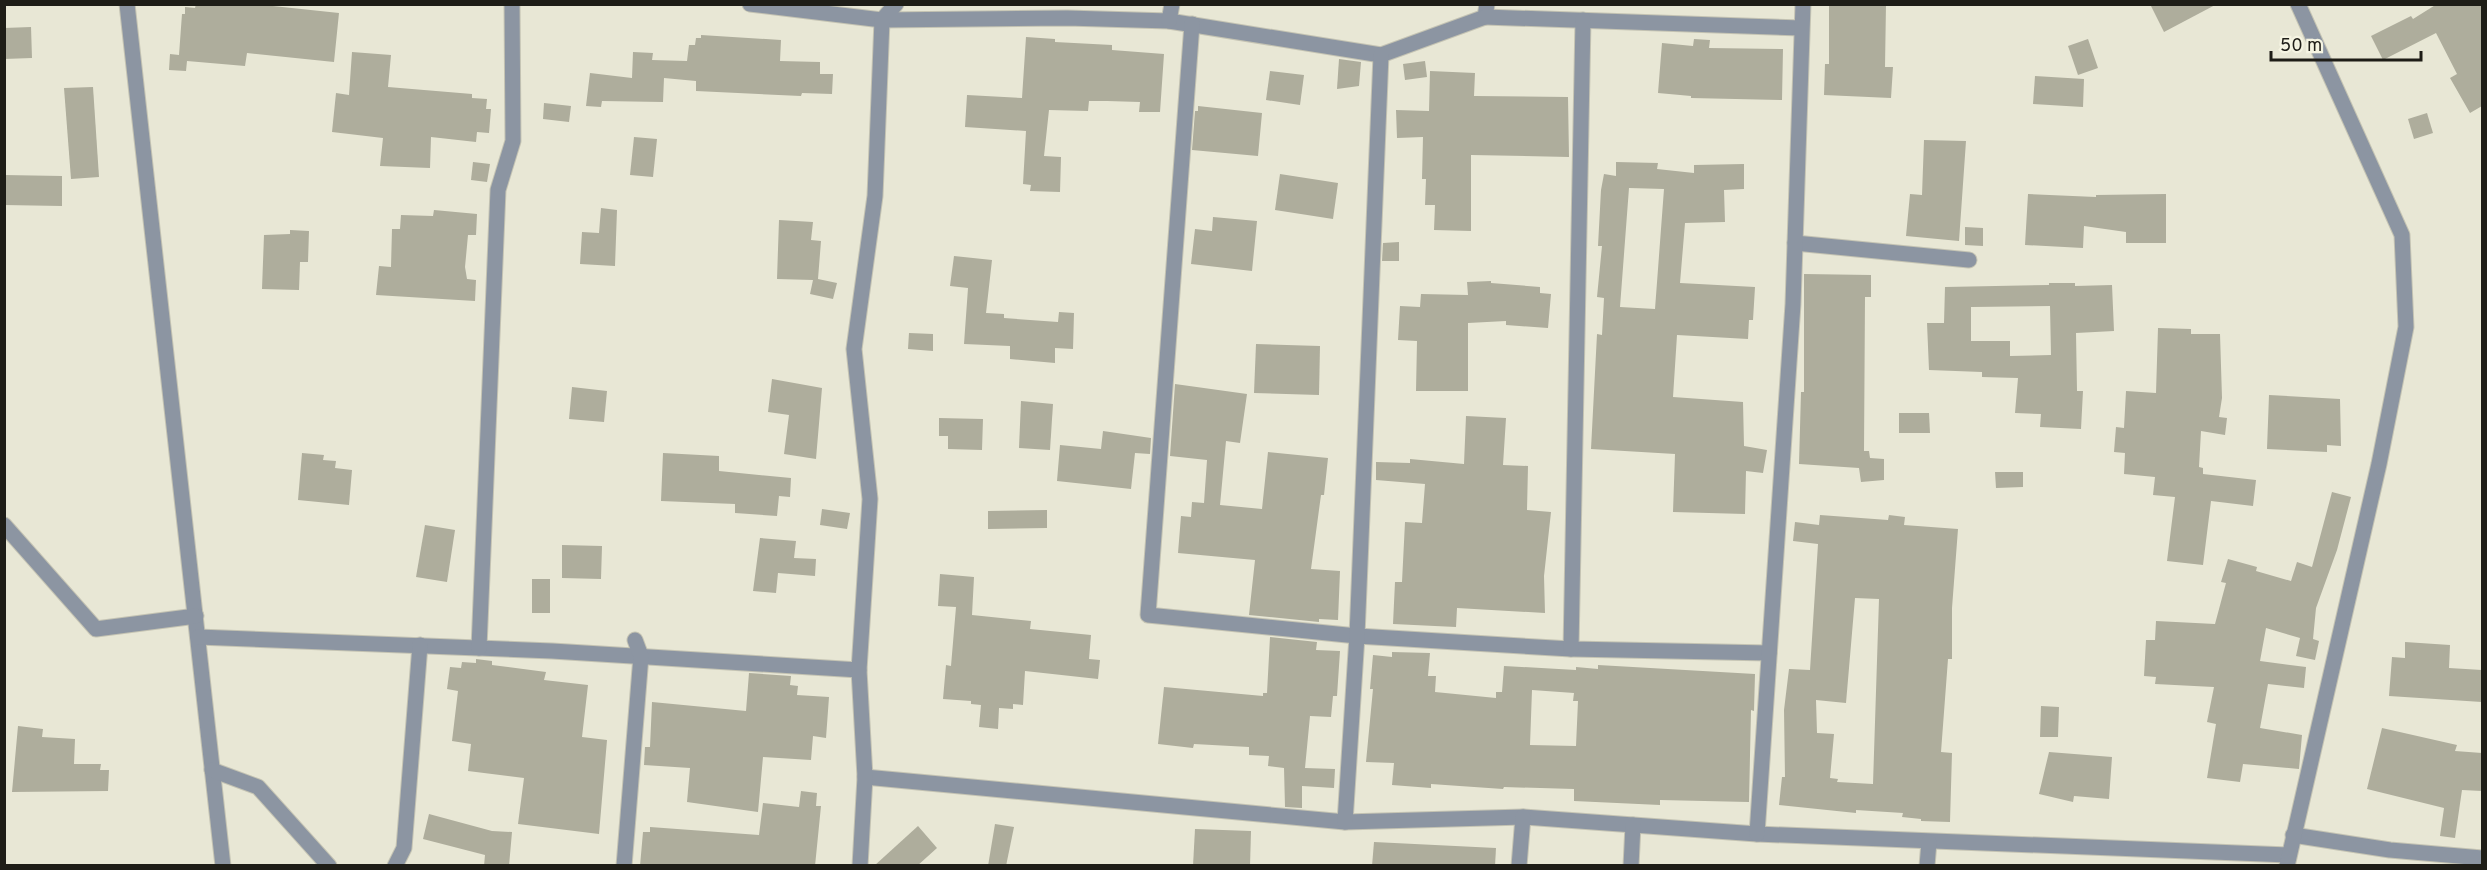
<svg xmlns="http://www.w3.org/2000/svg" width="2487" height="870" viewBox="0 0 2487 870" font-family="Overpass,sans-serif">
<rect width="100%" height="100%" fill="#e8e7d5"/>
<!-- building -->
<g fill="#aead9c" fill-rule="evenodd">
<polygon points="196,4 254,4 339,13 334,62 247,53 245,66 187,61 186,71 169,70 170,54 179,55 182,14 185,14 185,7 195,8"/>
<polygon points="1829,4 1886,4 1885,67 1893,67 1891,98 1824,95 1825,64 1829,64"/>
<polygon points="2150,4 2217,4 2164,32"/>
<polygon points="2437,4 2482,4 2482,106 2470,113 2450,78 2457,74 2436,33 2383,60 2371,36 2411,16 2413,19"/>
<polygon points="31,27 32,58 4,59 4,28"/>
<polygon points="701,35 781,40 780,61 820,62 820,74 833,74 832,94 802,93 801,96 696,91 696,81 664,78 663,102 602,101 601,107 586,106 590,73 632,78 633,52 653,53 652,60 687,61 689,45 695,45 696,38 701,38"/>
<polygon points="1026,37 1055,39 1055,42 1112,45 1112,50 1164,54 1160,112 1139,112 1140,102 1107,101 1089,101 1088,111 1049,110 1044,156 1061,157 1060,192 1030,191 1031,185 1023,184 1026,131 965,127 967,95 1022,98"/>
<polygon points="1694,39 1710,40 1709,48 1783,49 1782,100 1691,98 1691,96 1658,93 1662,43 1693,46"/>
<polygon points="2088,39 2098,68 2078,75 2068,46"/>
<polygon points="352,52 391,55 388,87 472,94 472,98 487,99 486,109 491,109 489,133 477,132 476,142 431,137 430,168 380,166 383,138 332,132 336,93 349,95"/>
<polygon points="1339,59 1361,62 1359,86 1337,89"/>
<polygon points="1425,61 1427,77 1405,80 1403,64"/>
<polygon points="1270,71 1304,75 1300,105 1266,100"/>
<polygon points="1430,71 1475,73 1474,96 1568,97 1569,157 1471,155 1471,231 1434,230 1435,205 1425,205 1426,179 1422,179 1423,137 1397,138 1396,110 1429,111"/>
<polygon points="2035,76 2084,79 2083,107 2033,104"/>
<polygon points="93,87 99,177 71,179 64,88"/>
<polygon points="544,103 571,106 569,122 543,119"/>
<polygon points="1198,106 1262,113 1258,156 1192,150 1195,111 1198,111"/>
<polygon points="2427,113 2433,133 2414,139 2408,119"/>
<polygon points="634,137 657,139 653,177 630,175"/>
<polygon points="1924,140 1966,141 1959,241 1906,236 1910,194 1922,195"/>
<polygon points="473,162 490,164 487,182 471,180"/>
<path d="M 1616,162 L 1658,163 L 1657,169 L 1694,173 L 1694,165 L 1744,164 L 1744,189 L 1724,190 L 1725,222 L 1685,223 L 1680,283 L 1755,287 L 1753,320 L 1749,320 L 1748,339 L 1677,335 L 1673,397 L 1743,402 L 1744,446 L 1767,450 L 1763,473 L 1746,471 L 1745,514 L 1673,512 L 1675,454 L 1591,449 L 1597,334 L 1602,335 L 1604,298 L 1597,297 L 1602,246 L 1598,246 L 1601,190 L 1604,174 L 1616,176 ZM 1629,188 L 1664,189 L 1655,309 L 1620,307 Z"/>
<polygon points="1280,174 1338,183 1333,219 1275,210"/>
<polygon points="4,175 62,176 62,206 4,205"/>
<polygon points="2028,194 2096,197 2096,195 2166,194 2166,243 2126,243 2126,232 2084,226 2083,248 2025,245"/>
<polygon points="601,208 617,210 615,266 580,264 582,232 599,233"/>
<polygon points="434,210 477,214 476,235 468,235 465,267 467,279 476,280 475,301 376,295 379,266 391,267 392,229 400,229 401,215 433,216"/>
<polygon points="1213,217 1257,221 1252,271 1191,264 1195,229 1212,231"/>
<polygon points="779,220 813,222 811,240 821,241 818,279 837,283 833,299 810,294 813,280 777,279"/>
<polygon points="1965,227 1983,228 1983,246 1965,245"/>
<polygon points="290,230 309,231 308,262 300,262 299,290 262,289 264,235 290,234"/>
<polygon points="1399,242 1399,261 1382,261 1383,243"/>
<polygon points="954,256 992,260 986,313 1004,314 1004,318 1058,322 1059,312 1074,313 1073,349 1055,348 1055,363 1010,359 1010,346 964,344 968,288 950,286"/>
<polygon points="1804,274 1871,275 1871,297 1865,297 1864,451 1869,451 1870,458 1884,459 1884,480 1861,482 1859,468 1799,464 1801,392 1804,392"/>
<polygon points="1491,281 1491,283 1540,287 1540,293 1551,294 1548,328 1506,325 1506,321 1468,323 1468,391 1416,391 1417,341 1398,340 1400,306 1420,307 1421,294 1468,295 1467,282"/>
<path d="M 2049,283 L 2075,283 L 2075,286 L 2112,285 L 2114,331 L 2076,333 L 2077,391 L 2083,391 L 2081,429 L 2040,427 L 2041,414 L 2015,413 L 2018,378 L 1982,377 L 1982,372 L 1929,370 L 1927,323 L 1944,323 L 1945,287 L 2049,285 ZM 2050,306 L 2051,355 L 2010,356 L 2010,341 L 1971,341 L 1971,307 Z"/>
<polygon points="2158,328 2191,329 2191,334 2220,334 2222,398 2219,417 2227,418 2225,435 2201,431 2199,467 2203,468 2203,474 2256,480 2253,506 2211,501 2203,565 2167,561 2175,497 2153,495 2155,477 2124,474 2125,453 2114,452 2116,427 2124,428 2126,391 2156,393"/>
<polygon points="909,333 933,334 933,351 908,349"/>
<polygon points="1256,344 1320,346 1319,395 1254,393"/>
<polygon points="772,379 822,388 816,459 784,454 789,415 768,412"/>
<polygon points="1175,384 1247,394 1240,443 1226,441 1220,505 1262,509 1268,452 1328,458 1324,495 1321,495 1311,569 1340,571 1338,620 1319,619 1319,622 1249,615 1255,560 1178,553 1181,516 1191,517 1192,502 1204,503 1207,460 1170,456"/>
<polygon points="572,387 607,391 604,422 569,419"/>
<polygon points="2269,395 2340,399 2341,446 2327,445 2327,452 2267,449"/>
<polygon points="1021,401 1053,404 1050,450 1019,448"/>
<polygon points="1899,413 1929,413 1930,433 1899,433"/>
<polygon points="1466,416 1506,418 1503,465 1528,466 1527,510 1551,512 1544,576 1545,613 1457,608 1456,627 1393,624 1395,582 1402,582 1405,522 1422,523 1425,484 1376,480 1376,462 1410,463 1410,459 1464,464"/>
<polygon points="939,418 983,419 982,450 948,449 948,436 939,436"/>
<polygon points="1103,431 1151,438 1150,454 1135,453 1131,489 1057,481 1060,445 1101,449"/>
<polygon points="302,453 324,455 323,460 336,461 335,468 352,470 349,505 298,500"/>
<polygon points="663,453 719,456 719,471 791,478 790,497 779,496 777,516 735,513 735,504 661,501"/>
<polygon points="1995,472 2023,472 2023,487 1996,488"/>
<polygon points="2332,492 2351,497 2337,550 2316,608 2313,639 2319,641 2315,660 2296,656 2300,638 2266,628 2260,661 2306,667 2304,688 2268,684 2260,728 2302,735 2299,769 2243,764 2240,782 2207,778 2216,724 2207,722 2214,687 2155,684 2156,677 2144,676 2146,640 2155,640 2156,621 2215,624 2226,583 2221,582 2228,559 2257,567 2256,571 2291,581 2297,562 2312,567"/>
<polygon points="822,509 850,513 847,529 820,525"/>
<polygon points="1047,510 1047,528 988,529 988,511"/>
<path d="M 1820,515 L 1888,520 L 1889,515 L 1905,517 L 1904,525 L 1958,529 L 1952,608 L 1952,659 L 1948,659 L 1941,752 L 1952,753 L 1950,822 L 1921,821 L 1921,819 L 1902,817 L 1903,813 L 1856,810 L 1856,813 L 1779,805 L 1782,777 L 1785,777 L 1784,710 L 1789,669 L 1810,670 L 1818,544 L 1793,541 L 1795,522 L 1819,525 ZM 1855,598 L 1879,599 L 1873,784 L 1837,782 L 1838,779 L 1830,778 L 1834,734 L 1817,733 L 1816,700 L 1846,703 Z"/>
<polygon points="425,525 455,530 447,582 416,577"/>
<polygon points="760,538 796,541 794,558 816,559 815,576 778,573 776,593 753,591"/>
<polygon points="562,545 602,546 601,579 562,578"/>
<polygon points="940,574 974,577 972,615 1031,621 1030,629 1091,635 1089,659 1100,660 1098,679 1025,671 1023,705 1013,704 1013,709 999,708 998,729 979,727 981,705 971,704 971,701 943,699 946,665 951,666 956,607 938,606"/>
<rect x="532" y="579" width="18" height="34"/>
<polygon points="1270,637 1317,642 1316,650 1340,651 1337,696 1333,696 1331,717 1310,716 1305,768 1335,769 1334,788 1302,786 1302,808 1285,807 1284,768 1268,766 1269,756 1249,755 1249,747 1194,744 1193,748 1158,744 1164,687 1263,696 1263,693 1267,693"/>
<polygon points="2405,642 2450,645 2449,668 2482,670 2482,702 2389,696 2392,657 2405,658"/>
<path d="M 1392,652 L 1430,653 L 1428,676 L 1436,676 L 1435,692 L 1496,698 L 1496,692 L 1502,692 L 1504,666 L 1576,670 L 1576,667 L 1598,669 L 1598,665 L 1755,674 L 1754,711 L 1751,710 L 1749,802 L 1660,800 L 1660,805 L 1574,801 L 1574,789 L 1504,787 L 1503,789 L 1431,784 L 1431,788 L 1392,785 L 1394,763 L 1366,762 L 1373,689 L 1370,689 L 1373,655 L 1392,657 ZM 1532,690 L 1574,693 L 1573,701 L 1578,701 L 1576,746 L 1530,745 Z"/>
<polygon points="476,659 492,661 492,665 546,672 544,680 588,685 582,737 607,740 599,834 518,824 524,778 468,771 471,744 452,741 458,691 447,689 450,667 461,668 462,662 476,663"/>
<polygon points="749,673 791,676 790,685 798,686 797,695 829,697 826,738 813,736 811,760 763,757 758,812 687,802 690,768 644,765 645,747 650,747 652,702 746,711"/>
<polygon points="2041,706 2059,707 2058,737 2040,737"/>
<polygon points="18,726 43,729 42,737 75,739 74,764 101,764 100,770 109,770 108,791 12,792"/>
<polygon points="2382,728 2457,745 2455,751 2482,753 2482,791 2462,790 2455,838 2440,836 2444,808 2367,789"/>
<polygon points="2049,752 2112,757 2109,799 2074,796 2073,802 2039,794"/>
<polygon points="801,791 817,793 816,806 821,806 815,866 640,866 643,832 650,832 650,827 759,835 763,803 799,807"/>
<polygon points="429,814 492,831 512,832 509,866 484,866 485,855 423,839"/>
<polygon points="995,824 1014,827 1006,866 988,866"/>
<polygon points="918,826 937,848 917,866 874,866"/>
<polygon points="1195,829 1251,831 1250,866 1193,866"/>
<polygon points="1374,842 1496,848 1495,866 1372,866"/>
</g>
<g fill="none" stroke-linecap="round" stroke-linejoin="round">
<defs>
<g id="minor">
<polyline points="127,4 223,866"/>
<polyline points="750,4 882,20 1067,18 1169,21 1381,55 1485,17 1487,4"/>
<polyline points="1485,17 1801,28"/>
<polyline points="1169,21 1172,4"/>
<polyline points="1192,24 1148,615 1357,636 1571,649 1769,653"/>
<polyline points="1795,243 1969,260"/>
<polyline points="4,525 96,629 196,616"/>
<polyline points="198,637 552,651 859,670"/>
<polyline points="479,648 498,190 513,141 512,4"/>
<polyline points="1571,649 1583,20"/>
<polyline points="212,770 258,787 329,866"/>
<polyline points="865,777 1345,822 1523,817 1757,834 2289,855"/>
<polyline points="1345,822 1357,636 1381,55"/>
<polyline points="1757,834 1793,304 1803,4"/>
<polyline points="2293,835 2390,850 2482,858"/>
<polyline points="395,866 404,848 420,645"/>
<polyline points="624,866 641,656 635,640"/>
<polyline points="860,866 865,777 859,670 870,499 854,349 875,196 882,20 896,4"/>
<polyline points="1519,866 1523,817"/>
<polyline points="1631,866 1633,825"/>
<polyline points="1927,866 1929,842"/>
<polyline points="2287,866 2379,464 2406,327 2402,235 2298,4"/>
</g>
</defs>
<!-- minor casing -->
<use href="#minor" stroke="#c4c3b3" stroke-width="17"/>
<!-- minor -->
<use href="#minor" stroke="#8c95a2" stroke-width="15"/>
</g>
<!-- border -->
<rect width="2487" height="870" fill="none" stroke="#1e1d17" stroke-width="12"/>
<!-- scale -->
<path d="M2271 51v9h150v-9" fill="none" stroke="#1e1d17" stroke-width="3"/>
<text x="2280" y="51" font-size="18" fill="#1e1d17" stroke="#f5f4e2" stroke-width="4.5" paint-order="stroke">50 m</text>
</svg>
